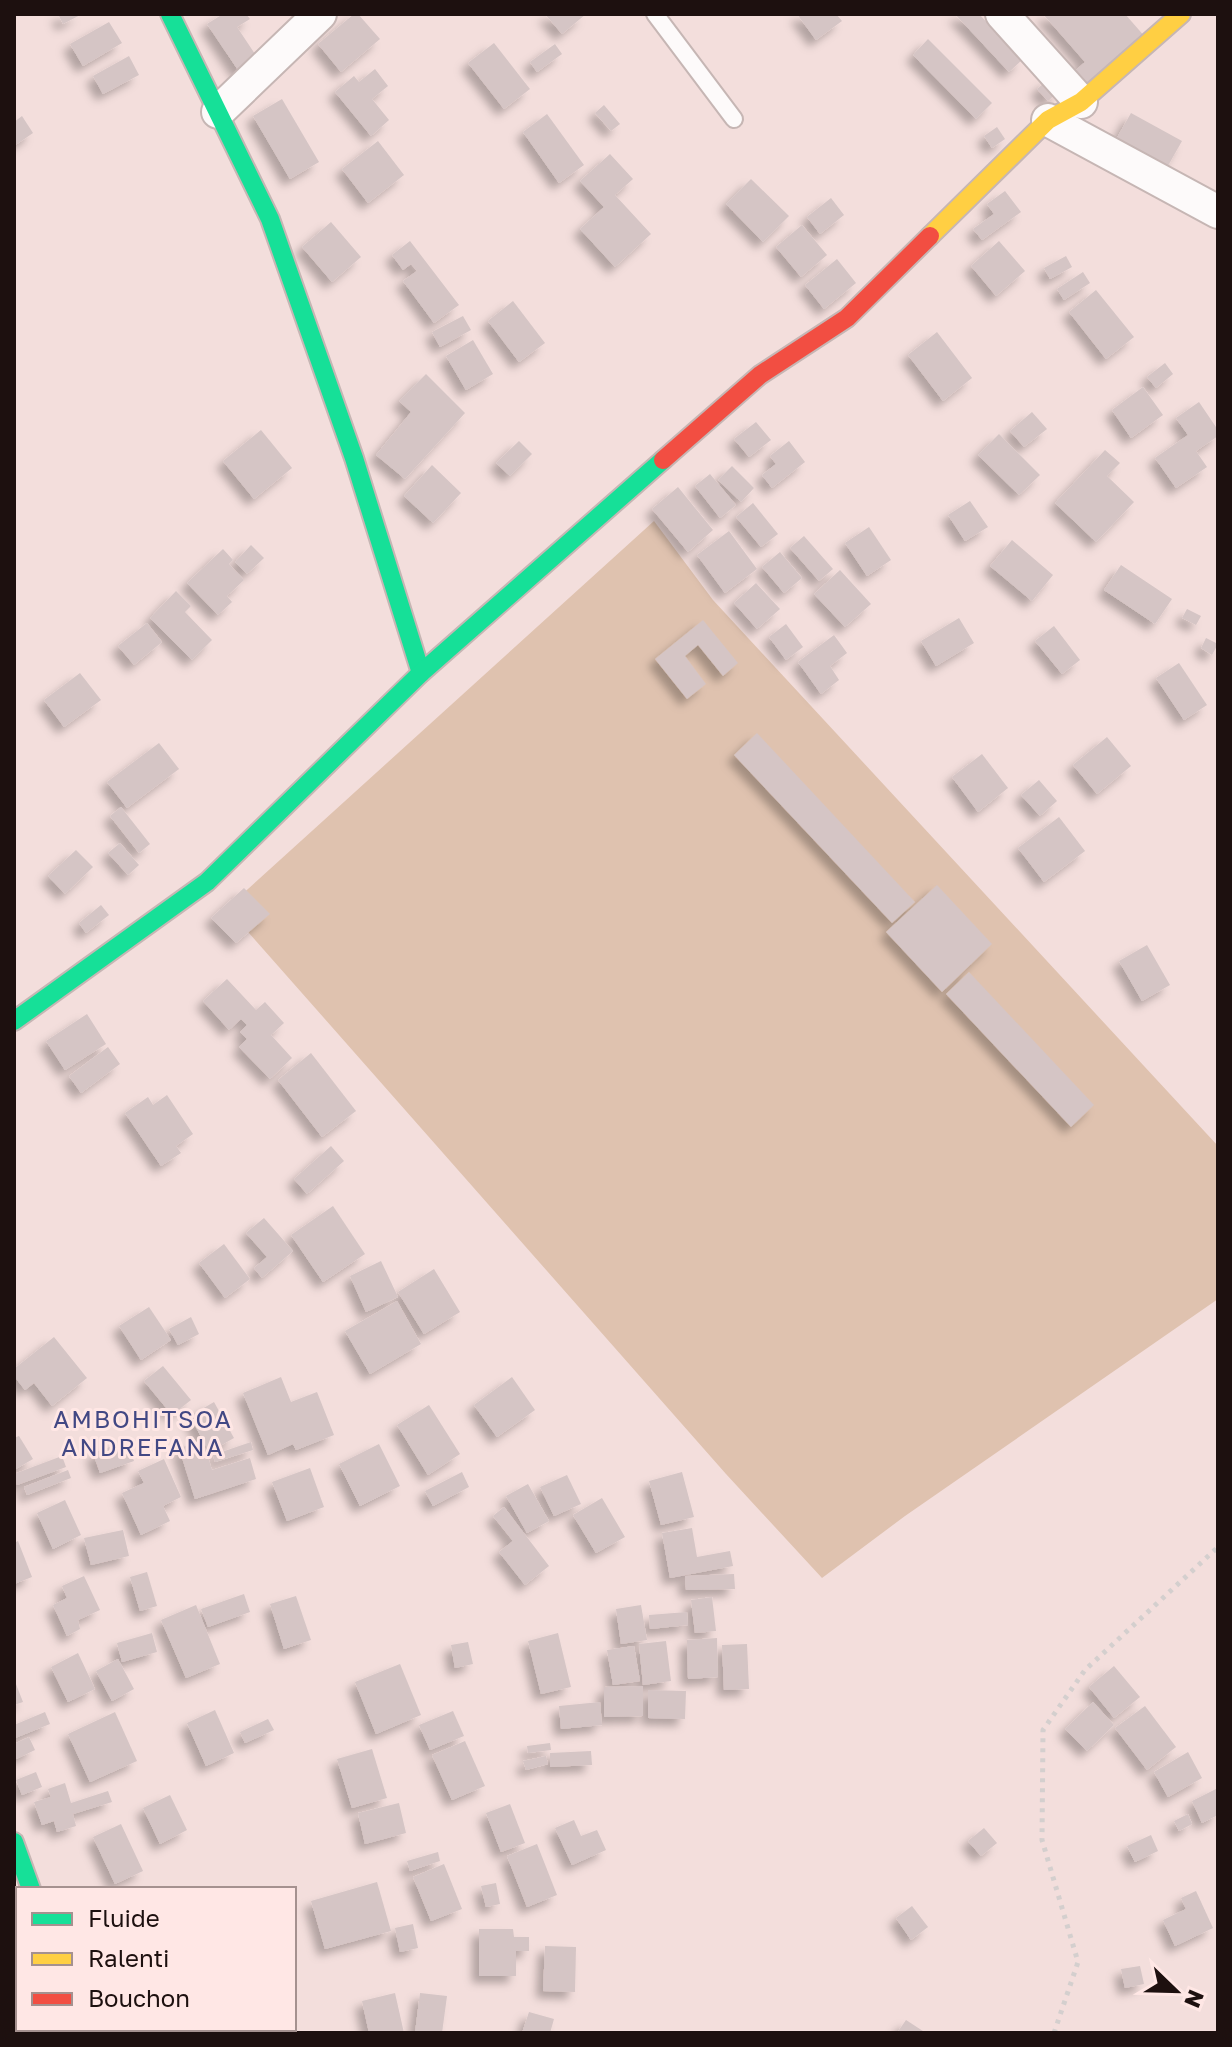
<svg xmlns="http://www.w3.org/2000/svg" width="1232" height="2047" viewBox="0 0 1232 2047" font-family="'Golos Text',sans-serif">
<defs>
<filter id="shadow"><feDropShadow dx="-7" dy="7" stdDeviation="4" flood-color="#0004"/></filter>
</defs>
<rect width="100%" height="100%" fill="#f3dedc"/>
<!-- green -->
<polygon fill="#dfc2af" points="654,521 713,600 1218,1146 1218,1299 905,1516 822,1578 726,1474 227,908"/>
<!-- building -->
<g fill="#d5c5c5" filter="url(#shadow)">
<polygon points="58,14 82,14 63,24"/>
<polygon points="223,14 246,14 250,19 237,27 259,60 240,73 207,24"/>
<polygon points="354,14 358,14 380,39 341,72 318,44"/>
<polygon points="545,14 586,14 562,34"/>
<polygon points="797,14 836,14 842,21 816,40"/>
<polygon points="955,14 979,14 1022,60 1009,72"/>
<polygon points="1043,14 1125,14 1146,38 1085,92 1070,75 1085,62"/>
<polygon points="109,22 122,43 83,66 70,44"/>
<polygon points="928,39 992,103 976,119 913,55"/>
<polygon points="494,43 530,89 504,109 468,63"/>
<polygon points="555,44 562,54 537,72 530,62"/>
<polygon points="129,56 139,75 103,94 93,76"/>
<polygon points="375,69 388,86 372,99 389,120 371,136 335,92 354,76 359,82"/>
<polygon points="1049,79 1059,91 1048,101 1037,89"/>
<polygon points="282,99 319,162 290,179 253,116"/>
<polygon points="604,105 620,124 611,131 595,113"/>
<polygon points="1131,113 1182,141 1165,171 1114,143"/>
<polygon points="547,114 584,165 559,183 523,132"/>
<polygon points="22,116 33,133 14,146 14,122"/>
<polygon points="997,127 1005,139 992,148 984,136"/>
<polygon points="378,141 404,175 368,203 342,169"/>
<polygon points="610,154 633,179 615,195 651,234 615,267 580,229 604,207 580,181"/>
<polygon points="751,179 789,216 763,242 726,204"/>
<polygon points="1005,191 1021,212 982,240 973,229 994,214 987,204"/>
<polygon points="831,198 844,215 820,234 807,217"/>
<polygon points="331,222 361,257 332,282 302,247"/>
<polygon points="802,225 827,255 801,277 776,247"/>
<polygon points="410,241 459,305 434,323 403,281 417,271 411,264 403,270 392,255"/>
<polygon points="999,241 1025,271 996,296 971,266"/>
<polygon points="1066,256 1072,267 1050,279 1044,268"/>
<polygon points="837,259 856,283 824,309 805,285"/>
<polygon points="1083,272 1090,283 1064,300 1057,289"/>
<polygon points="1096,290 1134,337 1106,359 1069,312"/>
<polygon points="513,301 545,343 519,362 488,321"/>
<polygon points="463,316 471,330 440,347 432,332"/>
<polygon points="937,332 972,378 943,401 908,355"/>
<polygon points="473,340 493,374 466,390 446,356"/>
<polygon points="1165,363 1173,374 1156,388 1147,377"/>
<polygon points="426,374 465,413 405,479 376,455 411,412 399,401"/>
<polygon points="1143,387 1163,415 1131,438 1112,410"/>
<polygon points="1199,402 1218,430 1218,436 1196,451 1207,467 1176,488 1155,458 1188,435 1176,418"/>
<polygon points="1032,412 1047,429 1024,447 1010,431"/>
<polygon points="756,422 771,440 749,457 734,439"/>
<polygon points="261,430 292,468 254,499 223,461"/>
<polygon points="999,434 1040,475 1019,495 978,455"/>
<polygon points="519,441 532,454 510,476 496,463"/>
<polygon points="789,441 805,462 772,488 762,475 776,464 770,456"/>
<polygon points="1105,450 1120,463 1107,476 1134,502 1096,542 1055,503"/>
<polygon points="432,465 461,493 433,523 404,496"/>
<polygon points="732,466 754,488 741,502 718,480"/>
<polygon points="710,474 736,505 720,518 695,486"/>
<polygon points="678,487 713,530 688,552 652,509"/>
<polygon points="970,501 988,527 965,541 948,515"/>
<polygon points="753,503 778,534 761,547 736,517"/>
<polygon points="869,527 891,560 867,576 845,543"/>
<polygon points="729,531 757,569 725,593 697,555"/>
<polygon points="804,536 833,569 819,581 790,548"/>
<polygon points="1012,540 1053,575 1032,601 990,566"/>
<polygon points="251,545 264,558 247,574 235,562"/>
<polygon points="223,549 233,560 229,564 244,580 227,596 232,602 218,615 187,583"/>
<polygon points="780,552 802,578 784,593 762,567"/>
<polygon points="1121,565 1172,599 1155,624 1104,590"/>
<polygon points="840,570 871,604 845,627 814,594"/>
<polygon points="756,583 780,609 757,629 734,603"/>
<polygon points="176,591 191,606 185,612 212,640 192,660 150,618"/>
<polygon points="1187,609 1201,616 1196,625 1182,618"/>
<polygon points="959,618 974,643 936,666 921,641"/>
<polygon points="703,620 738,663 723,676 698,645 685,656 706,684 687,699 655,659"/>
<polygon points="147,623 162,642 134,665 118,646"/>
<polygon points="786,624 803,647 786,660 769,637"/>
<polygon points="1054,626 1080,660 1062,674 1035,641"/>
<polygon points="834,635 847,653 830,666 839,680 821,694 798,662"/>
<polygon points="1206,638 1218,644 1212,655 1201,648"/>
<polygon points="1179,663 1207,705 1184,720 1156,678"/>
<polygon points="80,673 101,700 64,727 44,700"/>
<polygon points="757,733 915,902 892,923 734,755"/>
<polygon points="1107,737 1131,766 1097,794 1073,765"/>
<polygon points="159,743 179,769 127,808 107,782"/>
<polygon points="982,754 1008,788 978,812 952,777"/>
<polygon points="1039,780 1057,801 1040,816 1021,795"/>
<polygon points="121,807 150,844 139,853 110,816"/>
<polygon points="1059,817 1085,851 1044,882 1018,848"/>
<polygon points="120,843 139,865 128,875 108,853"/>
<polygon points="76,850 93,867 65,894 48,876"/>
<polygon points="937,885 992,944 942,992 886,932"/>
<polygon points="244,888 270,914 236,943 211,918"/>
<polygon points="101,905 109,915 86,933 79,923"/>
<polygon points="1147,945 1170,985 1142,1001 1119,961"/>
<polygon points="969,972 1094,1105 1071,1127 946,994"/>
<polygon points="227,979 256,1010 265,1002 284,1023 271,1035 292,1058 270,1079 239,1047 247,1039 240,1032 247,1025 241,1019 229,1030 203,1001"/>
<polygon points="87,1014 106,1044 65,1070 46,1041"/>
<polygon points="108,1047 120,1064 81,1093 69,1076"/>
<polygon points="311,1053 356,1111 322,1137 278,1080"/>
<polygon points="167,1095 193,1134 176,1146 181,1153 161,1166 125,1113 148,1097 153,1105"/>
<polygon points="331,1146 344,1161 307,1194 294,1179"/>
<polygon points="333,1206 365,1254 323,1282 291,1235"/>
<polygon points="264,1218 293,1251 262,1278 254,1268 267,1257 246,1233"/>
<polygon points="224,1244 250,1279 225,1298 199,1263"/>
<polygon points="381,1261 398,1297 366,1312 350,1276"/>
<polygon points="434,1269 460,1312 424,1334 398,1292"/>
<polygon points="397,1301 421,1344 370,1374 345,1331"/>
<polygon points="149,1307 171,1340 141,1360 119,1326"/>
<polygon points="191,1317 199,1334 178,1345 169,1329"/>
<polygon points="54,1337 87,1378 52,1406 34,1383 25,1390 14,1376 14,1369"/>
<polygon points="163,1366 191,1400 172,1415 144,1381"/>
<polygon points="281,1377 291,1402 317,1392 334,1435 296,1450 293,1444 268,1455 243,1393"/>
<polygon points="512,1377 535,1410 497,1437 474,1405"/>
<polygon points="214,1402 234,1438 209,1452 190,1416"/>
<polygon points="429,1405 460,1454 428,1475 397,1425"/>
<polygon points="19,1436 33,1459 14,1470 14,1438"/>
<polygon points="126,1441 134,1461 100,1473 93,1453"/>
<polygon points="203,1441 212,1470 250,1458 256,1479 195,1499 179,1448"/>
<polygon points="251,1442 253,1450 215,1462 213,1455"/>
<polygon points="379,1444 400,1486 360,1506 339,1464"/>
<polygon points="62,1456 66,1467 17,1485 14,1474"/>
<polygon points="164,1459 181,1497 163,1506 170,1521 141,1535 122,1493 144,1483 138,1471"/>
<polygon points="310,1468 324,1507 287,1521 272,1482"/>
<polygon points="68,1470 71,1478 27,1495 24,1487"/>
<polygon points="462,1472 469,1487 433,1506 425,1491"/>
<polygon points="682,1472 694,1517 661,1525 649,1481"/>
<polygon points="567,1475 581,1504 554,1516 540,1487"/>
<polygon points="528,1484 549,1521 527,1533 506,1496"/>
<polygon points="602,1498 625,1537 596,1553 573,1515"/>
<polygon points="65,1500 81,1535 53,1549 37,1513"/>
<polygon points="504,1507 549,1566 525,1585 499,1552 513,1541 493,1516"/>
<polygon points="692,1528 697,1557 730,1551 733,1566 670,1578 662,1533"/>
<polygon points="123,1530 129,1556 91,1565 84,1538"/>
<polygon points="18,1541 32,1577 14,1584 14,1543"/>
<polygon points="147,1572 157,1606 140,1611 130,1577"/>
<polygon points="734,1574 735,1589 686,1590 685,1576"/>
<polygon points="84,1576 100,1610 78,1620 80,1629 67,1636 53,1605 67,1598 62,1586"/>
<polygon points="244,1594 250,1612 208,1627 201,1609"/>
<polygon points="296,1596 311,1640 284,1649 270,1604"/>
<polygon points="712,1597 716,1631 695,1633 691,1600"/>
<polygon points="196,1605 220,1664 186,1678 161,1620"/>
<polygon points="641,1605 647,1640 621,1644 616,1609"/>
<polygon points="687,1612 688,1625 650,1629 649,1615"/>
<polygon points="152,1633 157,1652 122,1662 117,1643"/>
<polygon points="558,1633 571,1687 541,1694 528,1641"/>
<polygon points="717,1638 718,1677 688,1679 687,1640"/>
<polygon points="666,1641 671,1681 643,1685 639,1644"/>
<polygon points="468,1642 473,1664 455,1668 451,1645"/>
<polygon points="747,1644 749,1689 724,1690 722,1645"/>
<polygon points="634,1646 640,1681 613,1685 607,1650"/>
<polygon points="78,1653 95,1689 68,1702 51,1667"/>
<polygon points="118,1659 134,1689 112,1701 96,1671"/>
<polygon points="400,1664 421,1715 376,1734 355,1682"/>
<polygon points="1114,1666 1140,1697 1114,1718 1089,1687"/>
<polygon points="14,1679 23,1702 14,1705"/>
<polygon points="643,1686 643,1716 604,1717 604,1687"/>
<polygon points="648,1690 686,1691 685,1719 648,1718"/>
<polygon points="600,1702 602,1725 561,1729 559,1706"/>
<polygon points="1093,1702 1114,1725 1087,1751 1065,1729"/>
<polygon points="1145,1706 1176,1747 1147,1770 1115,1728"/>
<polygon points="215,1710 234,1753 206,1766 187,1723"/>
<polygon points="453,1711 464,1736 430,1750 419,1725"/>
<polygon points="45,1712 50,1724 15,1738 14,1725"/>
<polygon points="115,1712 137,1761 90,1782 68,1734"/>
<polygon points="268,1719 274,1730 245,1743 240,1732"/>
<polygon points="29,1737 35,1750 14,1760 14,1744"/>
<polygon points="465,1741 485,1786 452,1800 432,1755"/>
<polygon points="550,1743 551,1750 528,1753 527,1746"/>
<polygon points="372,1749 387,1798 352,1808 337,1759"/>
<polygon points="591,1751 592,1765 550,1767 550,1753"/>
<polygon points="1188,1752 1202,1778 1168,1797 1154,1772"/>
<polygon points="546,1756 548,1764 526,1770 523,1761"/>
<polygon points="36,1772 42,1787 22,1795 16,1780"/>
<polygon points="65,1783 71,1803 108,1791 112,1802 73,1814 76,1826 57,1832 54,1821 42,1825 34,1802 51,1797 48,1789"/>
<polygon points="1218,1788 1218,1815 1202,1823 1192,1801"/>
<polygon points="170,1795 187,1830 160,1844 143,1808"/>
<polygon points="399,1803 406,1833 365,1844 358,1813"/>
<polygon points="510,1804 525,1843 501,1852 486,1813"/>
<polygon points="1188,1814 1192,1824 1179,1831 1174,1821"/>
<polygon points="574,1820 581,1836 597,1830 606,1850 572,1865 555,1828"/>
<polygon points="121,1824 143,1871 115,1884 93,1837"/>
<polygon points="984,1828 997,1843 981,1856 968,1841"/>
<polygon points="1151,1835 1158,1851 1135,1862 1127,1846"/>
<polygon points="537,1844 557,1895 527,1907 507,1856"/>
<polygon points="438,1852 440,1861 410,1871 407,1861"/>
<polygon points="444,1864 462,1909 431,1921 413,1877"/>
<polygon points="377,1882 391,1931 325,1949 311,1901"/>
<polygon points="496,1883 500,1904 486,1907 481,1886"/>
<polygon points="1196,1891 1213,1928 1175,1946 1163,1920 1186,1909 1181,1898"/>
<polygon points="912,1906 928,1927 911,1940 896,1918"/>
<polygon points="413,1924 418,1948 400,1952 395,1928"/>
<polygon points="479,1929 513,1929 514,1937 529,1937 529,1951 516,1951 516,1976 479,1976"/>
<polygon points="545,1946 576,1947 575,1992 543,1991"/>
<polygon points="1140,1966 1144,1984 1125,1988 1121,1969"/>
<polygon points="395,1993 404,2033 369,2033 362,2001"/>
<polygon points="420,1993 447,1996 442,2033 415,2033"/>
<polygon points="529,2012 554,2019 550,2033 522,2033"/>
<polygon points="906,2020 926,2033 897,2033"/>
</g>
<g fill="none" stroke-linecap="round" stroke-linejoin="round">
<defs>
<polyline id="lane" points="655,14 734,119"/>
<g id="street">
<polyline points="1002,14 1081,102"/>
<polyline points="218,112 320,14"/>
<polyline points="1048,120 1218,212"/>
</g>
<g id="fast">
<polyline points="170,14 270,219 354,458 421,673"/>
<polyline points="14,1021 207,882 421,673 663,460"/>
<polyline points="14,1842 31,1889"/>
<polyline points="80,2029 82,2033"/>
</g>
<polyline id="slow" points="930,236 1048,120 1081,102 1181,14"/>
<polyline id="jam" points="663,460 760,375 847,318 930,236"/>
</defs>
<!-- lane casing -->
<use href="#lane" stroke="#c6b6b4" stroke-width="20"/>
<!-- street casing -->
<use href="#street" stroke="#c6b6b4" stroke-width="36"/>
<!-- fast casing -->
<use href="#fast" stroke="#c6b6b4" stroke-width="22"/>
<!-- slow casing -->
<use href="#slow" stroke="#c6b6b4" stroke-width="22"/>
<!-- jam casing -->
<use href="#jam" stroke="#c6b6b4" stroke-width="22"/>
<!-- path -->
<polyline stroke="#d4cfce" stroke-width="5" stroke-dasharray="4 6" stroke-linecap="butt" points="1054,2033 1078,1962 1042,1840 1043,1730 1085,1670 1218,1547"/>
<!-- lane -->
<use href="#lane" stroke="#fdfafa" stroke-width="16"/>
<!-- street -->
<use href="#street" stroke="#fdfafa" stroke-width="32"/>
<!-- fast -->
<use href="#fast" stroke="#16e098" stroke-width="18"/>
<!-- slow -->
<use href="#slow" stroke="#ffcf43" stroke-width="18"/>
<!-- jam -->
<use href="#jam" stroke="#f24e42" stroke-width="18"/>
</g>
<g text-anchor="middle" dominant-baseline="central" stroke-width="6" stroke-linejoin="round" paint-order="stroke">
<!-- quarter labels -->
<g font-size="24" letter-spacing="2" fill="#424884" stroke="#ffe7e5">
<text x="143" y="1418">AMBOHITSOA<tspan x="143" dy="28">ANDREFANA</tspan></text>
</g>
</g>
<!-- border -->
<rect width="1232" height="2047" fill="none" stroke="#1d100f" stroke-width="32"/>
<!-- legend -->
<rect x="16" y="1887" width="280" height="144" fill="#ffe7e5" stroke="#a5918f" stroke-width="2"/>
<rect x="32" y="1913" width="40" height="12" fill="#16e098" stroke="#a5918f" stroke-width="2"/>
<text x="88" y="1927" font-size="24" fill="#1d100f">Fluide</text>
<rect x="32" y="1953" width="40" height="12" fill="#ffcf43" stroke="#a5918f" stroke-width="2"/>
<text x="88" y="1967" font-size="24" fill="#1d100f">Ralenti</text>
<rect x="32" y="1993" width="40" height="12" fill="#f24e42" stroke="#a5918f" stroke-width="2"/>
<text x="88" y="2007" font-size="24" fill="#1d100f">Bouchon</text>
<!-- north arrow -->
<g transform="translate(1176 1991) rotate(113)" stroke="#ffe7e5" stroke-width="6" paint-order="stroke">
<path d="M0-6L14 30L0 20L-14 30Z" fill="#1d100f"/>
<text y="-12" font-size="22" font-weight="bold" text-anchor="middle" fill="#1d100f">N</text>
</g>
</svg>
